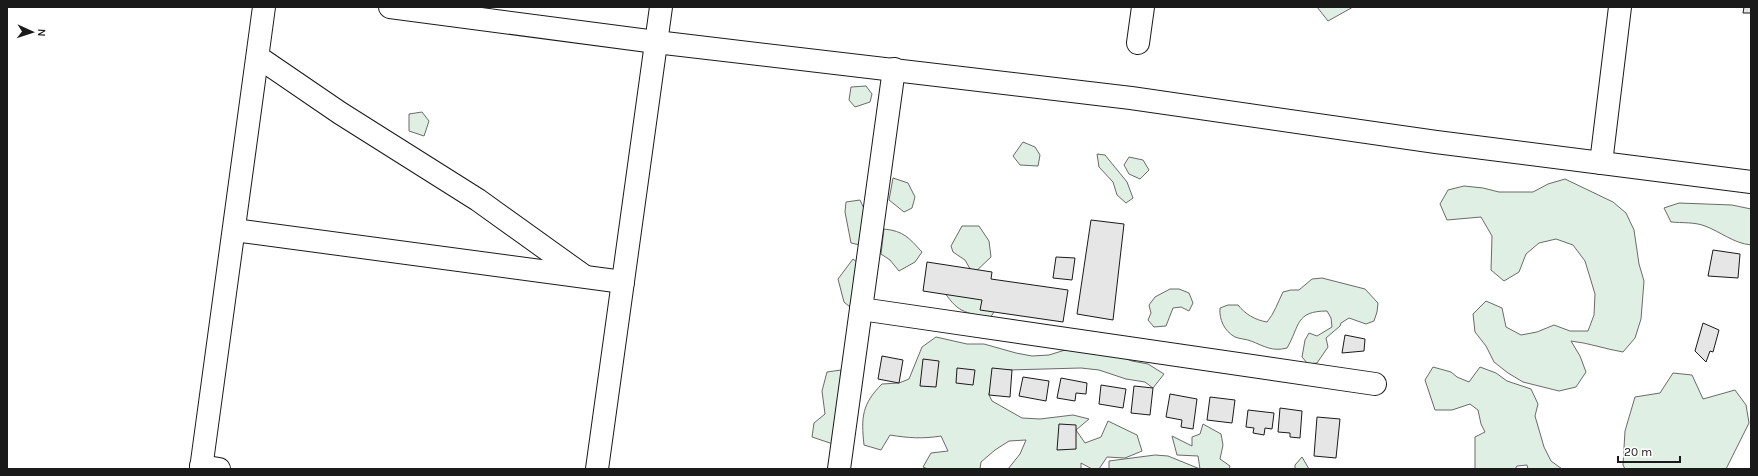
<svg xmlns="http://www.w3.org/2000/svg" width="1758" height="476" viewBox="0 0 1758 476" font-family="Karla,sans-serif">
<rect width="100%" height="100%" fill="#fff"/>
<!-- green -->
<g fill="#e0efe3" stroke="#6a6a6a">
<polygon points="1317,7 1353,7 1328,21"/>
<polygon points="866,86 872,94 870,102 855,107 849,100 851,87"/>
<polygon points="422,112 429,121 424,136 409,131 409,114"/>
<polygon points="1023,142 1035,147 1040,155 1038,166 1020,165 1013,156"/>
<polygon points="1097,154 1105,155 1127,182 1133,198 1126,203 1117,195 1113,182 1099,167"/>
<polygon points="1129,157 1143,160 1149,170 1140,179 1129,174 1124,165"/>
<polygon points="893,178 908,183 915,197 912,208 904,212 889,200"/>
<path d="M 1565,179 L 1613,202 L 1626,213 L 1634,230 L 1639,264 L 1644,281 L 1641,319 L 1635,338 L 1623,352 C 1605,349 1589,343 1571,341 L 1580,356 L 1586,372 L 1576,387 L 1559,391 L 1523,382 L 1508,373 L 1494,362 L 1486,346 L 1475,332 L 1473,314 L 1486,301 L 1502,308 L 1506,327 L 1521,335 L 1537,332 L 1554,325 L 1570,331 L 1588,331 L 1594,315 L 1595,294 L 1585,261 L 1573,245 L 1556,239 L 1539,243 L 1526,254 L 1519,272 L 1504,281 L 1491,270 L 1492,236 L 1481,217 L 1447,220 L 1440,204 L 1448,190 L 1464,186 L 1483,188 L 1499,192 L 1533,192 L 1548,184 Z"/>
<polygon points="860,200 867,215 860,245 851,243 845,212 846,202"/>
<path d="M 1679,203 L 1732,205 L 1751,209 L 1751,245 C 1733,243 1721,232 1705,226 C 1695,222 1682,223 1671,222 L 1664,208 Z"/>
<polygon points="962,226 979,226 989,241 991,257 973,274 965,260 953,252 951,246"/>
<path d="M 884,229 C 904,231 909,238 922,252 L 915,262 L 899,271 L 890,260 L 881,254 Z"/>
<polygon points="853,259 857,262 854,278 855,298 850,307 844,302 838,279"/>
<path d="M 1322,278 L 1365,289 L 1378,303 L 1377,312 L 1374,321 L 1366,324 L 1349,318 L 1341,323 L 1340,326 L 1326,338 L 1328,347 L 1317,363 L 1308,364 L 1302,357 L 1305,340 L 1309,333 L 1317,336 L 1332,327 L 1331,318 L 1327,311 C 1295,311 1300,326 1287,348 C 1272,352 1264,346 1251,341 C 1246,339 1240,339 1235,337 C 1224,331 1219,319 1220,308 L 1228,305 L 1238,305 C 1245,314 1255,320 1267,322 C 1274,314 1278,302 1283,292 L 1291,290 L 1299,290 L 1312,279 Z"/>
<path d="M 942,288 L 1000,303 L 990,318 C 964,312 957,313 942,288 Z"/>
<polygon points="1170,289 1179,289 1189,293 1193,303 1189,311 1181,307 1173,308 1166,326 1154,327 1148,320 1151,313 1149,305 1155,297"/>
<path d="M 936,337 L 967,344 L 984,344 L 1016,353 L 1032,356 L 1049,355 L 1065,350 L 1116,355 L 1132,361 L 1148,364 L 1164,374 L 1153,388 L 1145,382 L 1126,379 L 1099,370 L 1081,368 L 1008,370 L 992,378 L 989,395 L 992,401 L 1022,418 L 1040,419 L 1073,415 L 1089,419 L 1076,430 L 1085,443 L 1101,437 L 1108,421 L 1137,435 L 1142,451 L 1125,458 L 1107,457 L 1099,469 L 1092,469 L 1081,463 L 1081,469 L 1008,469 L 1020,454 L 1026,440 L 1009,441 L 995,450 L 981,462 L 980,469 L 928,469 L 923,467 L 931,453 L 948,451 L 941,436 C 923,439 908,438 890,435 L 881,450 L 864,445 C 861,417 862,404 882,384 L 899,383 L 909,379 L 922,347 Z"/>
<polygon points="1433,367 1451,372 1457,377 1469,382 1480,367 1496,373 1507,381 1531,389 1538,404 1535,416 1544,447 1551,461 1562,469 1528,469 1527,465 1517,466 1515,469 1475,469 1475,437 1485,432 1481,424 1478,410 1470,404 1452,410 1435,410 1425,380"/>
<polygon points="841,370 840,394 833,444 812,437 814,423 825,414 822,391 827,372"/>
<polygon points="1673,373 1692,375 1703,399 1735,390 1746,405 1749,423 1726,469 1625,469 1623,465 1625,431 1635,397 1660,393"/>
<polygon points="1203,424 1221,434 1223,445 1220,459 1230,466 1229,469 1109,469 1109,461 1155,455 1168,456 1200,469 1198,456 1177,455 1172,436 1192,446 1192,437 1200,434"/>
<polygon points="1302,457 1309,469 1295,469 1295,465"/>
</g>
<!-- building -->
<g fill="#e6e6e6" stroke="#1a1a1a">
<polygon points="1744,7 1751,7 1751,13 1743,13"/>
<polygon points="1091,220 1124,224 1113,320 1077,314"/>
<polygon points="1713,250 1740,254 1738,278 1708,276"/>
<polygon points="1056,257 1075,258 1072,280 1053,278"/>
<polygon points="927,262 992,272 991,279 1068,290 1063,322 980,310 982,300 923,291"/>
<polygon points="1703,323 1719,330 1713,352 1710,351 1706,362 1695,351"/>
<polygon points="1345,335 1365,339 1364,351 1342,353"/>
<polygon points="882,356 903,360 899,383 878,379"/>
<polygon points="923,359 939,361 936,387 920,386"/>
<polygon points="957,368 975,370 973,385 956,383"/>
<polygon points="992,368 1012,370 1010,397 989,395"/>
<polygon points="1023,377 1049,381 1046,401 1019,396"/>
<polygon points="1061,378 1087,383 1086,394 1076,393 1075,401 1057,398"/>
<polygon points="1101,385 1126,389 1123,408 1099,404"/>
<polygon points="1134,386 1153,388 1150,415 1131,413"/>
<polygon points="1170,394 1197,399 1193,429 1181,427 1182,420 1166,417"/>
<polygon points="1210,397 1235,400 1232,423 1207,420"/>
<polygon points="1280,408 1302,411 1300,438 1290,437 1290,433 1278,432"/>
<polygon points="1248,410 1274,413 1272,429 1265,428 1264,435 1253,433 1254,428 1246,427"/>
<polygon points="1317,417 1340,419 1336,458 1314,456"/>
<polygon points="1059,424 1076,425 1076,449 1057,450"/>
</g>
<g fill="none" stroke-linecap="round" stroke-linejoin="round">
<defs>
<g id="minor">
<polyline points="390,7 656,42 1131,98 1436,142 1751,182"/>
<polyline points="1138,43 1143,7"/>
<polyline points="258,57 340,113 478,200 584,276"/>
<polyline points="1601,163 1620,7"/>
<polyline points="234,230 623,282"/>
<polyline points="861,309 1375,384"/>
<polyline points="201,466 219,469"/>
<polyline points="201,469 264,7"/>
<polyline points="597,469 661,7"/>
<polyline points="839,469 894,69"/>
</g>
</defs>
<!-- minor casing -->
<use href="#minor" stroke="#1a1a1a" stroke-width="24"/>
<!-- minor -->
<use href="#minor" stroke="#fff" stroke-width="22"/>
</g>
<!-- border -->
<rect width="1758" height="476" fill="none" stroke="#1a1a1a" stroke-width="16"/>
<!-- north arrow -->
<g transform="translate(32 32) rotate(93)" stroke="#ffffff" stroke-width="3" paint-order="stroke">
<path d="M0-3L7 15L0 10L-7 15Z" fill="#1a1a1a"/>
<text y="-6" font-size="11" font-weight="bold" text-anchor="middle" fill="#1a1a1a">N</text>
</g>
<!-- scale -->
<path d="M1618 456v6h62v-6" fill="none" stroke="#1a1a1a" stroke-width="2"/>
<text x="1624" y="456" font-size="12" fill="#1a1a1a" stroke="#ffffff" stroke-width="3" paint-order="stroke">20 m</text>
</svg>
